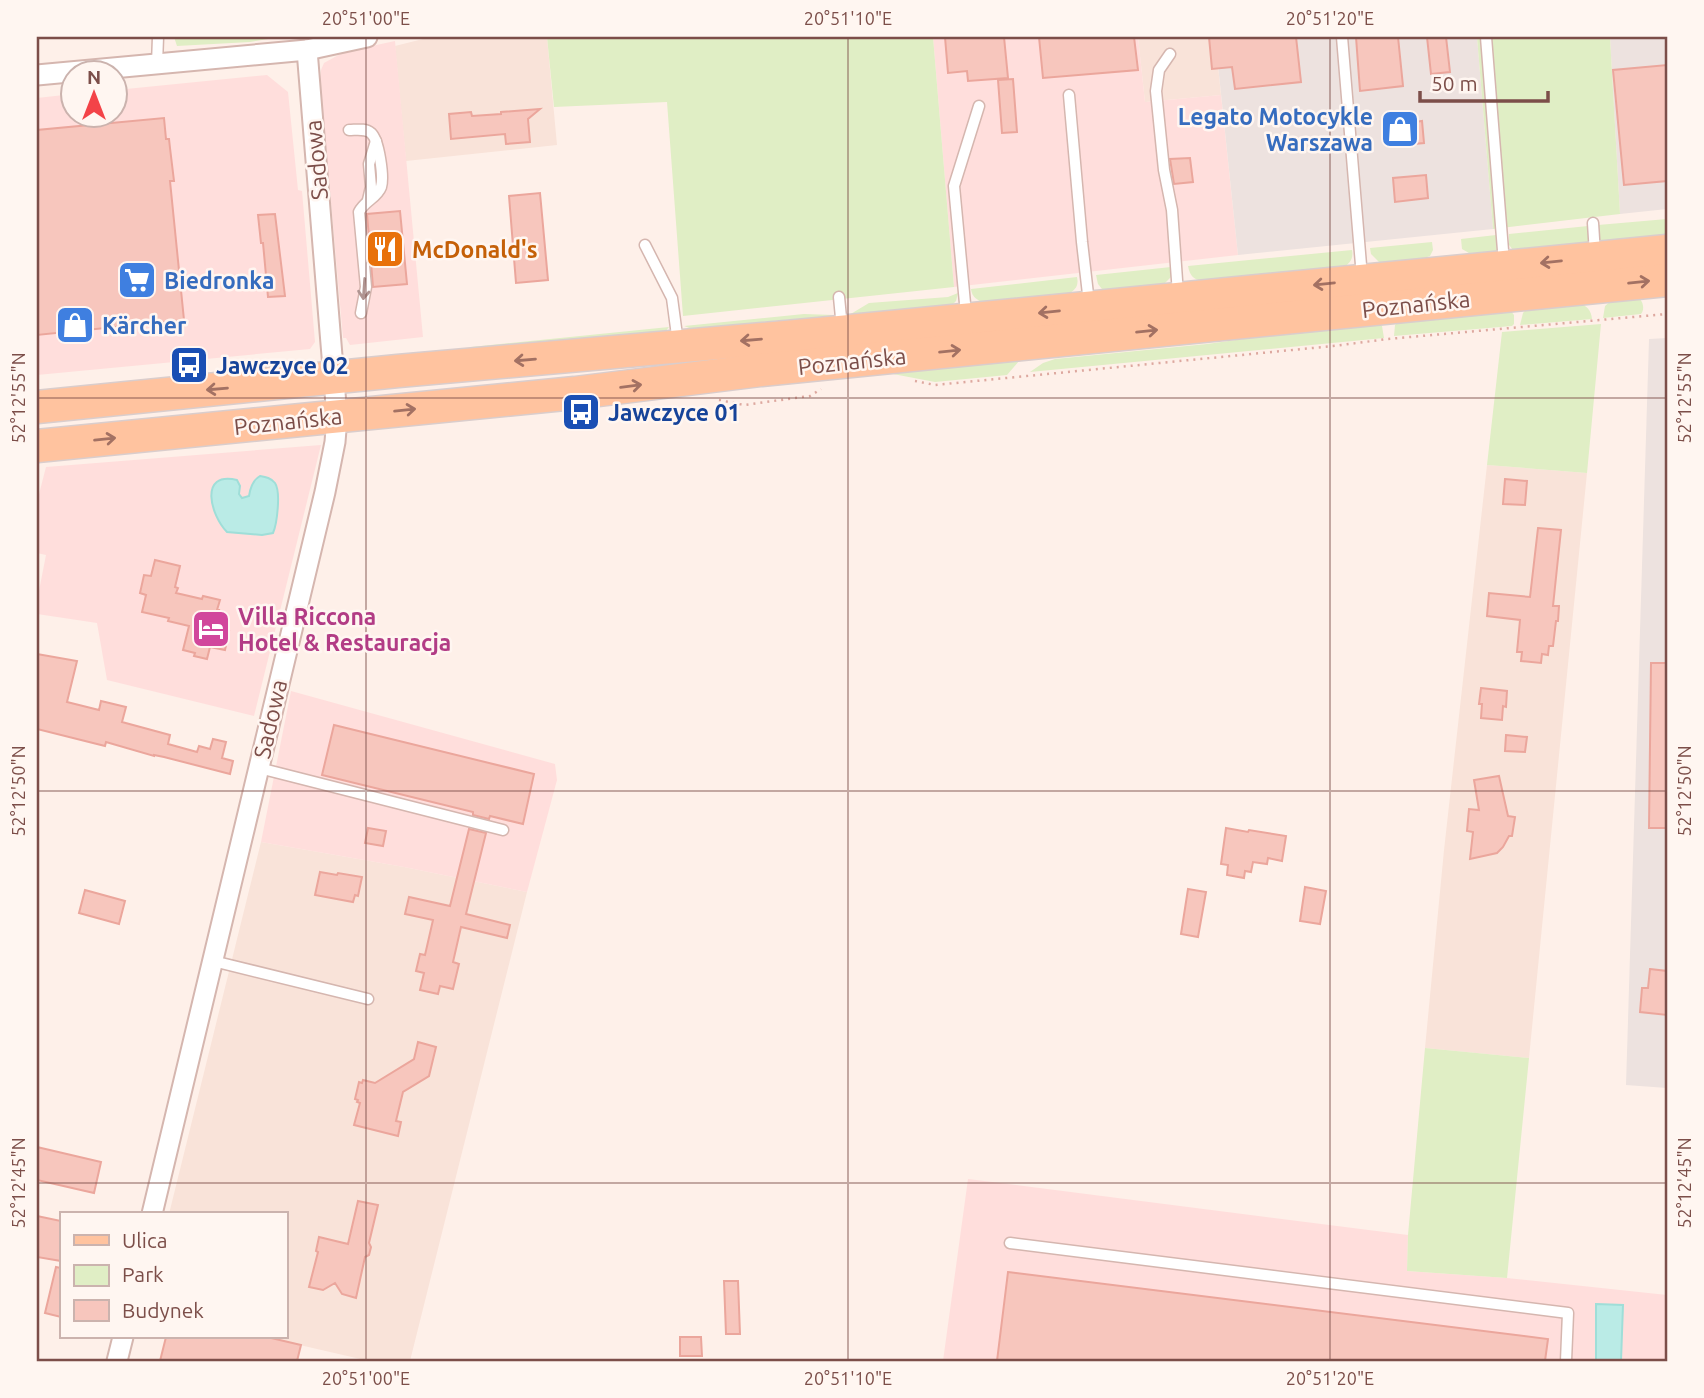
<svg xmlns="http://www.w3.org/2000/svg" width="1704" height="1398" viewBox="0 0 1704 1398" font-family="Ubuntu,sans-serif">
<rect width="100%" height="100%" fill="#fef0e9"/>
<!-- residential -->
<g fill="#f9e3d9">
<polygon points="431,37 547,37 557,145 406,161 395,46"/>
<polygon points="1138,37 1215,37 1221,95 1145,102"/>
<polygon points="1487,465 1587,473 1529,1058 1425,1048 1444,850"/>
<polygon points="261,842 404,867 527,892 410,1361 369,1361 265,1337 285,1337 285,1214 169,1214"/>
</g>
<!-- commercial -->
<g fill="#ffdedc">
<polygon points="933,37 1138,37 1145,102 1221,95 1238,255 954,287"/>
<polygon points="395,41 423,337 350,345 346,338 343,338 320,80 321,70 324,63 344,52"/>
<polygon points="267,75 288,92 298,190 302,191 315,342 310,349 37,375 37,98 73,94 74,116 116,116 116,90"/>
<polygon points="321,445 254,716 107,680 97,623 37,614 37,601 46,555 37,553 37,502 46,467"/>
<polygon points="291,691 555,764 557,780 527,892 404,867 261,842"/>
<polygon points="968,1179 1408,1235 1407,1271 1507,1278 1667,1295 1667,1361 943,1361"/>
</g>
<!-- industrial -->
<g fill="#ede2df">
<polygon points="1215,37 1477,37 1493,229 1238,255"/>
<polygon points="1610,37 1667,37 1667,209 1620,214"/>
<polygon points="1667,338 1667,1088 1626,1085 1649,339"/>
</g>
<!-- green -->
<g fill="#e0eec5">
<polygon points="174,37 281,37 250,42 177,46"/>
<polygon points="547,37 933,37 954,287 683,316 667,102 554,107"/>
<polygon points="1477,37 1610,37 1620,214 1493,229"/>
<polygon points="1667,219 1667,235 1601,242 1599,239 1598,225"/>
<polygon points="1588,226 1588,242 1513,250 1509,245 1509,234"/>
<polygon points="1496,235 1497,252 1469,253 1462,249 1461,239"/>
<polygon points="1432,242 1433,250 1430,256 1424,258 1380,263 1371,254 1370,248"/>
<path d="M 1352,250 C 1354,259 1349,265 1341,268 L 1202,281 C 1193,279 1190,276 1188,266 Z"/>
<polygon points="1171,267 1172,276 1165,283 1111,290 1102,289 1098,284 1096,275"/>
<path d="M 1077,277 C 1079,287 1075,290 1067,295 L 984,303 C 977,300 972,297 971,289 Z"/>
<polygon points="958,293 956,301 951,306 849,315 869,303 948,297"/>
<path d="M 1639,298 C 1643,302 1645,309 1641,314 L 1603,318 L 1605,306 L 1611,301 Z"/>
<path d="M 1579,303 C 1587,306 1591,310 1592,319 L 1520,325 L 1523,313 L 1527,308 Z"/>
<polygon points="1510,310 1514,315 1514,324 1512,326 1394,336 1395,325 1399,321"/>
<polygon points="804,314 834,315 823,318 793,319 692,329 684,326"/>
<polygon points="1375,324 1382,326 1384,338 1030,372 1043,363 1055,359 1207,344 1287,333"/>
<polygon points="1601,324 1587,473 1487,465 1502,332"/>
<polygon points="669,327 665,332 661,333 470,349 471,347"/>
<polygon points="1020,360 1007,375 935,382 893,374 894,371"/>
<polygon points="1425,1048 1529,1058 1507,1278 1407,1271 1408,1235"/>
</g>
<!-- water -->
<g fill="#baebe6" stroke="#9fded8" stroke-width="2">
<path d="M 260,476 C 266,477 271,478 275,483 C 281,492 277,524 273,533 L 262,535 L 227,532 C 211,516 198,471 237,480 L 240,486 L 239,494 L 242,498 L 249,496 C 250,489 253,480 260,476 Z"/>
<polygon points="1596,1304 1623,1305 1621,1361 1596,1361"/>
</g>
<!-- building -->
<g fill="#f7c6bd" stroke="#eba69c" stroke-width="2">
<polygon points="945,37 1004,37 1008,78 968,81 967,71 948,73"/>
<polygon points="1039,37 1134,37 1138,70 1043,78"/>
<polygon points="1209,37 1296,37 1301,82 1235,89 1232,67 1212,69"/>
<polygon points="1356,37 1398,37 1403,86 1360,91"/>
<polygon points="1427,37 1446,37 1450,72 1431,74"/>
<polygon points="1667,65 1667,181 1624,185 1613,70"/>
<polygon points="1013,79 1017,132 1002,133 998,80"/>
<polygon points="540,109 528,119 530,142 506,144 505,134 451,139 449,114 471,112 472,116 501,114 501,112"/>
<polygon points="1415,115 1415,122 1422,121 1424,143 1392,146 1390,133 1400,132 1398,117"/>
<polygon points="164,118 166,139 169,139 170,148 174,181 170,181 184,320 37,335 37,130"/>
<polygon points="1190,158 1193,182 1174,184 1170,159"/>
<polygon points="1426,175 1428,198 1395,202 1393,178"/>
<polygon points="540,193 548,280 516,283 509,196"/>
<polygon points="400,211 407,284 373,287 367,214"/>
<polygon points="275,214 285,296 268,297 263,243 261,243 258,215"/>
<polygon points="1505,479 1527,481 1525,505 1503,504"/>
<polygon points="1538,528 1561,530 1553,606 1559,606 1558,621 1556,621 1553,646 1549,646 1548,655 1542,654 1541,663 1521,661 1522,652 1517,652 1520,620 1487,616 1489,593 1530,597"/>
<polygon points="155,560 180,566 175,587 178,588 176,593 202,599 203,596 220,600 217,610 219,610 215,628 229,631 225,650 210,647 207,659 194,656 195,653 183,650 189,626 168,621 169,618 142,612 146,595 140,593 144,575 151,576"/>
<polygon points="37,654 77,661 67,702 99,710 101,701 126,707 122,722 170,735 168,744 197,752 199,746 210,749 213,739 226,742 222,758 233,761 230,774 164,757 154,755 154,756 106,742 105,746 37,729"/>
<polygon points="1651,663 1667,663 1667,828 1649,828"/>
<polygon points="1481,688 1507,691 1506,707 1503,706 1502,720 1481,718 1482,704 1479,704"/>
<polygon points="334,725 534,774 523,824 490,816 489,819 473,815 473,812 322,775"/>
<polygon points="1506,735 1527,737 1525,752 1505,751"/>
<polygon points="1499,776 1508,816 1515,817 1512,836 1509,836 1503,847 1497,853 1470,859 1473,832 1467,831 1469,809 1479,810 1474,780"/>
<polygon points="368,828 386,831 383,846 365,843"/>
<polygon points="1226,828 1248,832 1249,830 1286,836 1282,861 1268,858 1267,864 1253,862 1251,872 1245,871 1244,878 1227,875 1228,865 1221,864"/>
<polygon points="469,829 486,833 466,914 510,925 507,938 461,927 453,962 459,964 453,989 440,986 438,994 420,990 424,973 416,971 420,954 425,955 433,920 405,914 409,897 450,906"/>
<polygon points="320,872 337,875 338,873 362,877 358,896 355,895 353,902 315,895"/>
<polygon points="1305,887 1326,891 1320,924 1300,921"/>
<polygon points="1188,889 1206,892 1198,937 1181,934"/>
<polygon points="85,890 125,901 119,924 79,913"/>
<polygon points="1650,969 1667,971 1667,1015 1640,1012 1642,988 1648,988"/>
<polygon points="418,1042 436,1047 429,1076 403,1092 396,1121 401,1122 398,1136 354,1125 360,1103 357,1102 358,1100 355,1099 359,1082 362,1083 363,1080 375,1083 414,1059"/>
<polygon points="37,1147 101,1162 94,1193 37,1180"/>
<polygon points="358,1201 378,1205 369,1243 371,1247 369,1255 365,1257 356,1298 342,1294 335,1283 323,1290 309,1287 318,1252 316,1251 319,1237 348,1244"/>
<polygon points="37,1216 61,1221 61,1261 37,1257"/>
<polygon points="56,1267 61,1268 61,1317 45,1313"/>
<polygon points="1008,1272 1548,1339 1545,1361 997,1361"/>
<polygon points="724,1281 738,1281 740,1334 726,1334"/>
<polygon points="166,1337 267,1337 301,1345 297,1361 160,1361"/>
<polygon points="680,1337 701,1337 702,1356 680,1356"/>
</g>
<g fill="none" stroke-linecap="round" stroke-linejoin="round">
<defs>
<g id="lane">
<polyline points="1342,37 1362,277"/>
<polyline points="1486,37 1504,263"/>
<polyline points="1170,54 1159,70 1156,91 1164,170 1172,210 1178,294"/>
<polyline points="157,64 158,37"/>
<polyline points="1069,95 1082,242 1089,303"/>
<path d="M 349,130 C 356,130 365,128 371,133 C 379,140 384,177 381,187 C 377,198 364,201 359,212 L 366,287 L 361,313"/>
<polyline points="368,200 371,187 369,164 376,141"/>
<polyline points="1593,223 1595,254"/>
<polyline points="645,245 672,298 678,343"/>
<polyline points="839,297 842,328"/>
<polyline points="966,314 954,186 979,106"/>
<polyline points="259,768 503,830"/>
<polyline points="213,961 368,999"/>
<polyline points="1010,1243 1568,1313 1566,1361"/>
</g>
<g id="street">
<polyline points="37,75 307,50 367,37"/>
<polyline points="152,1214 325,492 335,442 337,417 307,50"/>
<polyline points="117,1361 123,1337"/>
</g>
<g id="primary">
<polyline points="37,407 398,371 819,334 1667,251"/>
<polyline points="37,446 575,393 761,370 1667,280"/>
</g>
</defs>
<!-- lane casing -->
<use href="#lane" stroke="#d5b6af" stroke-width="13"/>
<!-- street casing -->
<use href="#street" stroke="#d5b6af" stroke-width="23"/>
<!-- primary casing -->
<use href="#primary" stroke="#dacdcc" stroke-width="35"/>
<!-- path -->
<g stroke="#dda89f" stroke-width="2.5" stroke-dasharray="2 5" stroke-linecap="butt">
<polyline points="915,381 935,385 1333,346 1388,339 1667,314"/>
<polyline points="719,400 744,405 810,396 821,389"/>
</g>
<!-- lane -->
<use href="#lane" stroke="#fff" stroke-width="10"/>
<!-- street -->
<use href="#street" stroke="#fff" stroke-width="19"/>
<!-- primary -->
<use href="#primary" stroke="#ffc39f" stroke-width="32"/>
</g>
<!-- one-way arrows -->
<defs><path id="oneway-shaft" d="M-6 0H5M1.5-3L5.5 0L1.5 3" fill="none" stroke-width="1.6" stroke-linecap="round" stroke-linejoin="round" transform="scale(1.75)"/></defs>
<g stroke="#a37163">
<use href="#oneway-shaft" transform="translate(1551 262) rotate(174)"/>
<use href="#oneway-shaft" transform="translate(1639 282) rotate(-6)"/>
<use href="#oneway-shaft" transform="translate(1324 284) rotate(174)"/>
<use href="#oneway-shaft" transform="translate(1049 312) rotate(174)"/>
<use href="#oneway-shaft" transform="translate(1147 331) rotate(-6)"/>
<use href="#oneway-shaft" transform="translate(751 340) rotate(175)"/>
<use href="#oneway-shaft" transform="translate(950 351) rotate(-6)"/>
<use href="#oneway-shaft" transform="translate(525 360) rotate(175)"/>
<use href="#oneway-shaft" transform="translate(631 386) rotate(-7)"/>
<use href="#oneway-shaft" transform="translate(217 389) rotate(175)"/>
<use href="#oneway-shaft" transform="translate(405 410) rotate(-6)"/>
<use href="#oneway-shaft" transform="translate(105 439) rotate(-6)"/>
</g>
<use stroke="#b09592" href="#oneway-shaft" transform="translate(364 289) rotate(94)"/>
<!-- ticks -->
<path fill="none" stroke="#7c4e49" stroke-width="2" stroke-opacity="0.45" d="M 366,37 L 366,1361M 848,37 L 848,1361M 1330,37 L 1330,1361M 37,398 L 1667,398M 37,791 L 1667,791M 37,1183 L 1667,1183"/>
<!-- icons -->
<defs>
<symbol id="shop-square" viewBox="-11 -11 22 22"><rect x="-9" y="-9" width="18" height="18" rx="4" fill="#3f7fe0" stroke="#fff6f1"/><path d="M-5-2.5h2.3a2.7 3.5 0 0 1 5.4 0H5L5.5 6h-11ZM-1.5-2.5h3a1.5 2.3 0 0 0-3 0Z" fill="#fff"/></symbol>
<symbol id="restaurant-square" viewBox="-11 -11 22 22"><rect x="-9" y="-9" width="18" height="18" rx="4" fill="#e8710a" stroke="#fff6f1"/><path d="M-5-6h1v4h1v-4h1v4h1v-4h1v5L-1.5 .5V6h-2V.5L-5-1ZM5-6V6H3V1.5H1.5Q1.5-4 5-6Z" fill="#fff"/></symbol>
<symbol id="supermarket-square" viewBox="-11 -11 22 22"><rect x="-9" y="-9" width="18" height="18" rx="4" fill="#3f7fe0" stroke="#fff6f1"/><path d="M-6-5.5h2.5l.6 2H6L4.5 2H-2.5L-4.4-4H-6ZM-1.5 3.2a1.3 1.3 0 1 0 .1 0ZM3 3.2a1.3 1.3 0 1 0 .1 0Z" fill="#fff"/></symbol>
<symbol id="bus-square" viewBox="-11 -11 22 22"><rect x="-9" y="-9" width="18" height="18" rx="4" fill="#1a4fb4" stroke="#fff6f1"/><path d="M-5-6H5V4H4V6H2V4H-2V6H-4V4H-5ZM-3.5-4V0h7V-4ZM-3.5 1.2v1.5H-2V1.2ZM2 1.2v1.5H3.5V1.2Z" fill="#fff"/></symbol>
<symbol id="hotel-square" viewBox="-11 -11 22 22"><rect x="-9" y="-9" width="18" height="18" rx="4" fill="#d1479c" stroke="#fff6f1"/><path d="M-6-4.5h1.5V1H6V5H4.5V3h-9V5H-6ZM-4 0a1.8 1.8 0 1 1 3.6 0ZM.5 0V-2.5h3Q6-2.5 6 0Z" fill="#fff"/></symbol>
</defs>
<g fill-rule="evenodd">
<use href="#shop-square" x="1378" y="107" width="44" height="44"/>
<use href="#restaurant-square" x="363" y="227" width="44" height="44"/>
<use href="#supermarket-square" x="115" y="258" width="44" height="44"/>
<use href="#shop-square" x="53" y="303" width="44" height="44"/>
<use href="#bus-square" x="167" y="343" width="44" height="44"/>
<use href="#bus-square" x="559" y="390" width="44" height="44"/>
<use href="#hotel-square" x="189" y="607" width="44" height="44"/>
</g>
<g text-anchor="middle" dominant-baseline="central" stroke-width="5" stroke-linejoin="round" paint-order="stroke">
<!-- shop labels -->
<g font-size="23" font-weight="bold" fill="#366cbe" stroke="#fff6f1" text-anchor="start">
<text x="1373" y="116" text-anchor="end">Legato Motocykle<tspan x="1373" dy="26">Warszawa</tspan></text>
<text x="164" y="280">Biedronka</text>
<text x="102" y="325">Kärcher</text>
</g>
<!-- street labels -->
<g font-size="23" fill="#7c4e49" stroke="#fff6f1">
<text transform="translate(316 160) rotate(-95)">Sadowa</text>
<text transform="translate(1416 304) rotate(-6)">Poznańska</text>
<text transform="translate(852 361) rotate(-6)">Poznańska</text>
<text transform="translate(288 421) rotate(-6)">Poznańska</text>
<text transform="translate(270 719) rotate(-77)">Sadowa</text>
</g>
<!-- food labels -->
<g font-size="23" font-weight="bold" fill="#c56008" stroke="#fff6f1" text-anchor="start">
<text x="412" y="249">McDonald's</text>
</g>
<!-- transit labels -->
<g font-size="23" font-weight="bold" fill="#164399" stroke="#fff6f1" text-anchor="start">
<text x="216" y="365">Jawczyce 02</text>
<text x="608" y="412">Jawczyce 01</text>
</g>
<!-- hotel labels -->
<g font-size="23" font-weight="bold" fill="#b23c85" stroke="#fff6f1" text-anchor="start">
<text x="238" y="616">Villa Riccona<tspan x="238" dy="26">Hotel &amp; Restauracja</tspan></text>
</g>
</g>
<!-- border -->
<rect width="1704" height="1398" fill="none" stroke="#fff6f1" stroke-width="77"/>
<!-- legend -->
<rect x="60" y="1212" width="228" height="126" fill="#fff6f1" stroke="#cbb3ae" stroke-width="2"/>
<rect x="74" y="1235" width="35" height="10" fill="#ffc39f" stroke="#cbb3ae" stroke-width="2"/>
<text x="122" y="1248" font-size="21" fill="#7c4e49">Ulica</text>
<rect x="74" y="1265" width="35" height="21" fill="#e0eec5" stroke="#cbb3ae" stroke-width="2"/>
<text x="122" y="1282" font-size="21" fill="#7c4e49">Park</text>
<rect x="74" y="1300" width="35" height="21" fill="#f7c6bd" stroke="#cbb3ae" stroke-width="2"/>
<text x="122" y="1318" font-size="21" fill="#7c4e49">Budynek</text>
<!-- north arrow -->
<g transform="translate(94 94)"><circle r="33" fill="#fff6f1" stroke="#cbb3ae" stroke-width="2"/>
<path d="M0-5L12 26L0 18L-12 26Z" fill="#f34348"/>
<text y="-10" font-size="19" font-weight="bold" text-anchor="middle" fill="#7c4e49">N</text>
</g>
<!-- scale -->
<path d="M1420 91v10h128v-10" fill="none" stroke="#7c4e49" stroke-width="3.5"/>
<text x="1431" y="91" font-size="21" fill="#7c4e49" stroke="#fff6f1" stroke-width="5" paint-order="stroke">50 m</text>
<rect x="38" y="38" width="1628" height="1322" fill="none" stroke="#7c4e49" stroke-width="2.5"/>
<g font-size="18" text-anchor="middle" fill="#7c4e49">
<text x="366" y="25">20°51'00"E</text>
<text x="848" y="25">20°51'10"E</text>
<text x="1330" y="25">20°51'20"E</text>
<text transform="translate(19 398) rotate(-90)" y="6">52°12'55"N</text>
<text transform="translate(1685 398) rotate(-90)" y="6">52°12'55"N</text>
<text transform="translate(19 791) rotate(-90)" y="6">52°12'50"N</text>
<text transform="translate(1685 791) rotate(-90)" y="6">52°12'50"N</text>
<text transform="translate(19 1183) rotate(-90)" y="6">52°12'45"N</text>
<text transform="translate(1685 1183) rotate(-90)" y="6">52°12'45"N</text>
<text x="366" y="1385">20°51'00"E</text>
<text x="848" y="1385">20°51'10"E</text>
<text x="1330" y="1385">20°51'20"E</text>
</g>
</svg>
